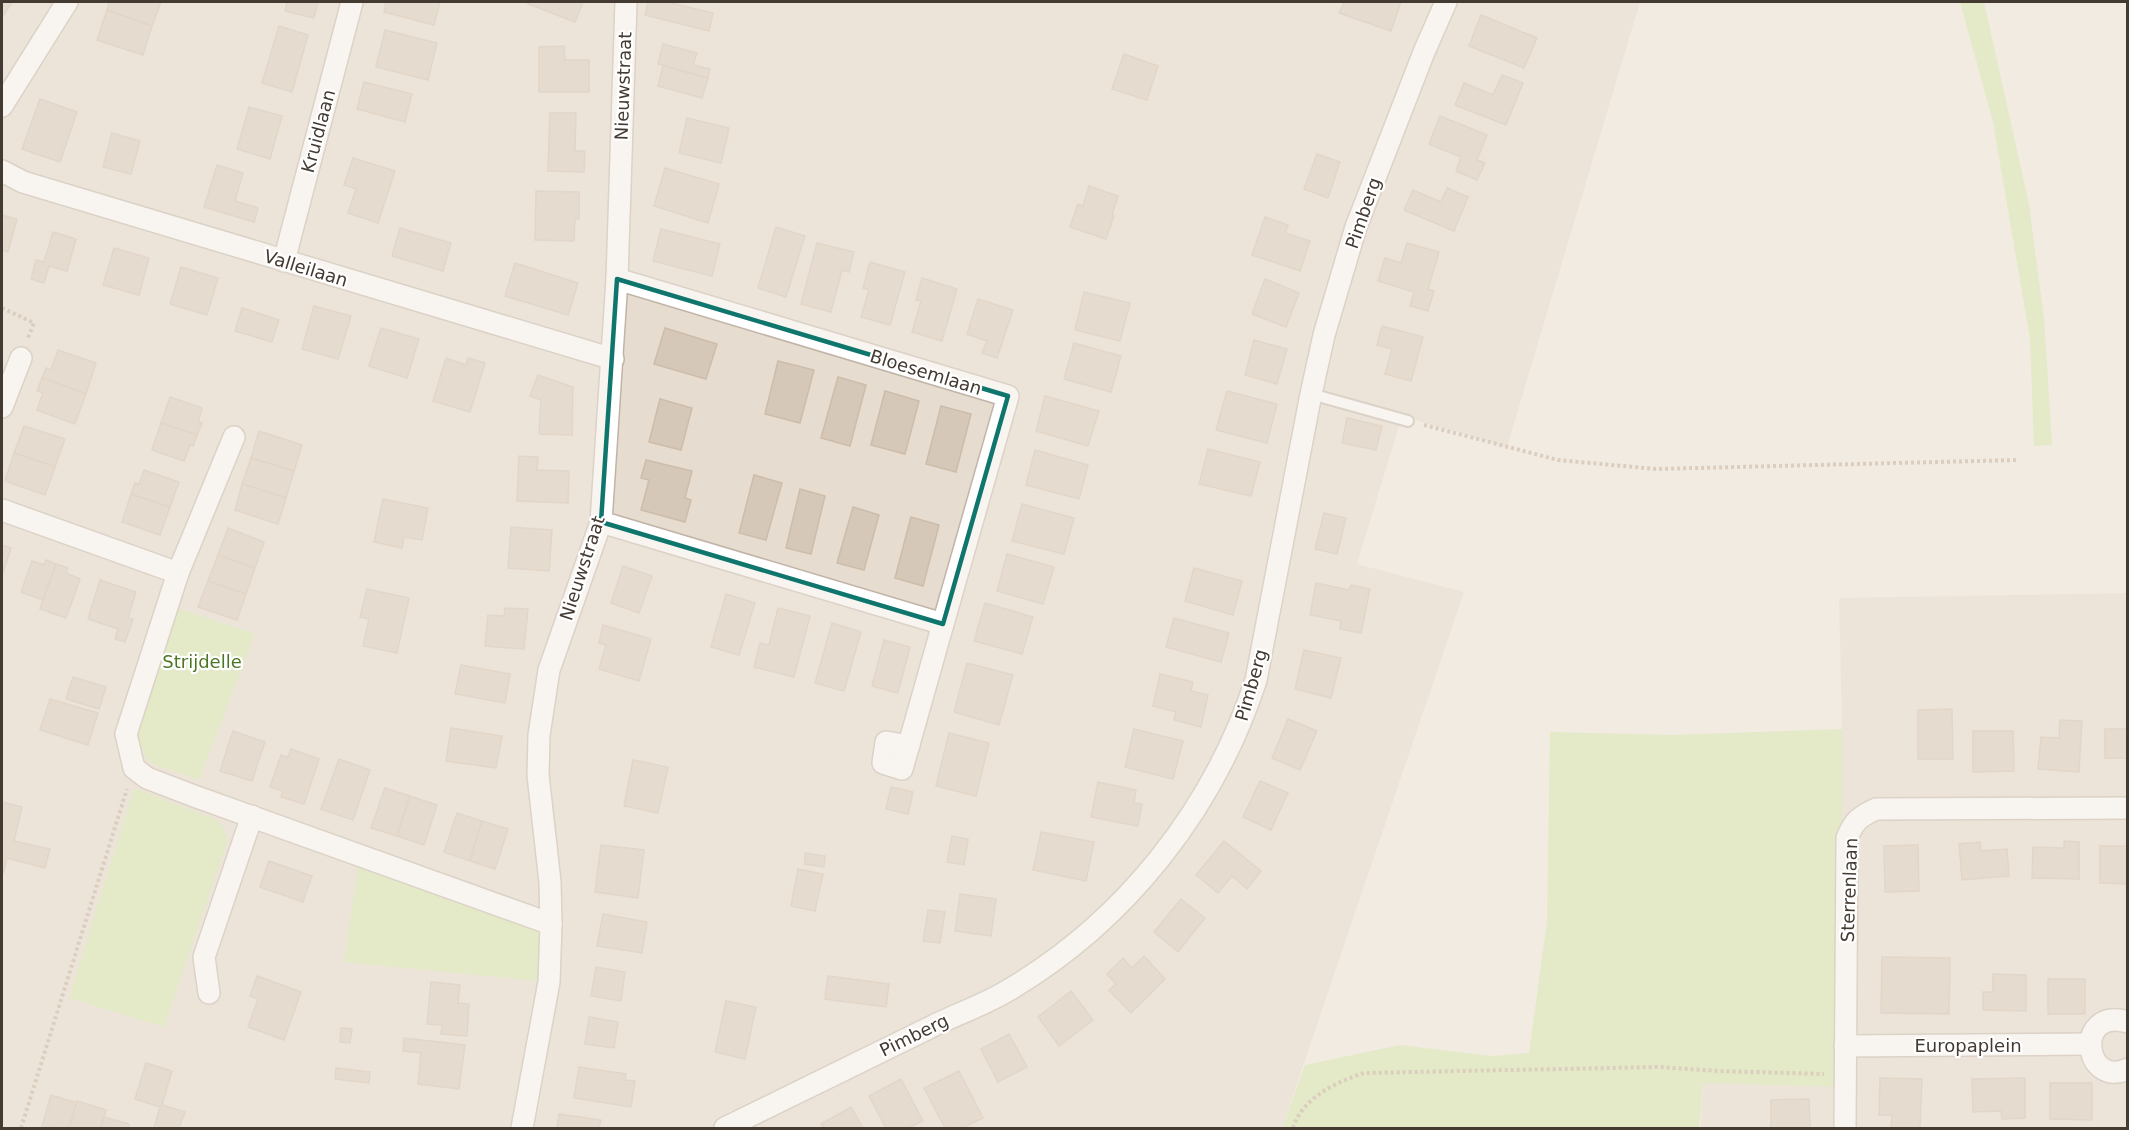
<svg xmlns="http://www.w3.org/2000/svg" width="2129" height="1130" viewBox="0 0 2129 1130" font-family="'DejaVu Sans',sans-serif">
<rect width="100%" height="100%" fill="#f2ebe1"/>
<!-- residential -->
<g fill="#e6dccf">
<polygon points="2,2 1640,2 1507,447 1402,416 1357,564 1464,592 1282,1128 2,1128"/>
<polygon points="2127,593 2127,1128 1700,1128 1703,1083 1842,1086 1842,729 1839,598"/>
</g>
<!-- green -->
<g fill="#d2e8a7">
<polygon points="1960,2 1984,2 2029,204 2044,319 2052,445 2034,446 2030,339 1993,122"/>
<polygon points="177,608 255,634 199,780 148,762 136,733"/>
<polygon points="1842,729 1842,1087 1703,1083 1699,1128 1282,1128 1305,1065 1400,1045 1491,1056 1529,1053 1547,921 1550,732 1673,735"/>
<polygon points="134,788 217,820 223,827 228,840 164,1027 69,998"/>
<polygon points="358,866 535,930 541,936 538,981 344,962"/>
</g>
<!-- building -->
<g fill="#d6c8b9" stroke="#cebca9" stroke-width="1.5">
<polygon points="2,2 12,2 4,15 2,13"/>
<polygon points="109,2 161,2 152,26 107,10"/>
<polygon points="287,2 318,2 314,18 285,11"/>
<polygon points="386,2 440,2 434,25 384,12"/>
<polygon points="528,2 583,2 575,22 528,4"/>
<polygon points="648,2 667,2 713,13 709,31 645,15"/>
<polygon points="1344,2 1401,2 1391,31 1339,13"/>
<polygon points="107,10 152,26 143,55 97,40"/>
<polygon points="1481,15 1537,38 1524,68 1469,46"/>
<polygon points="279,26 308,35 292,92 262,83"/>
<polygon points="385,30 437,43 428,80 376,67"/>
<polygon points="663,44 697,53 693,65 710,69 708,78 658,64"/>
<polygon points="564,46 565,60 589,60 589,92 539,92 539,47"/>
<polygon points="1124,54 1158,66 1147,100 1112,89"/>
<polygon points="663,66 708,78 702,98 658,86"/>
<polygon points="1502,75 1523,83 1506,125 1455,105 1464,83 1493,95"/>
<polygon points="364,82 412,94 405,122 357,109"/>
<polygon points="40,99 77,112 60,162 22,149"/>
<polygon points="249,107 282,116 270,159 237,149"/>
<polygon points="550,113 576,113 575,151 585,151 584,172 548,171"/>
<polygon points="1440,116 1487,135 1477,160 1485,163 1477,180 1456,171 1461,157 1429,144"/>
<polygon points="687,118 729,128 721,163 679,153"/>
<polygon points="112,133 140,141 131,174 103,167"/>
<polygon points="1317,154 1340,162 1328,198 1304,189"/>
<polygon points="353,158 395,171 378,223 348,213 356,189 344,185"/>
<polygon points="217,165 243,173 235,201 258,208 254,222 204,207"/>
<polygon points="665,168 719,184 708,223 654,206"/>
<polygon points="1089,186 1118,196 1112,215 1114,216 1106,239 1070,227 1078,204 1083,206"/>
<polygon points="1447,188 1468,197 1454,231 1404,210 1413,190 1441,202"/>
<polygon points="536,191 579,192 579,219 575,219 574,241 535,240"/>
<polygon points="2,215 17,219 8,252 2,250"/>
<polygon points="1265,217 1288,225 1285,233 1310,241 1300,271 1252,255"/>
<polygon points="776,227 805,236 786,297 758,288"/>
<polygon points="400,228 451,243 443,271 392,256"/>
<polygon points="661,229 720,244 712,276 653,261"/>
<polygon points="53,232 76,239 67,271 49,266 44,283 31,279 36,260 44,262"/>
<polygon points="817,243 854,252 849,272 842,270 831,312 801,304"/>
<polygon points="1407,243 1439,252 1428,289 1434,291 1428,311 1410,306 1414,292 1378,281 1385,258 1401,263"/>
<polygon points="114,248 149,258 139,295 103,285"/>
<polygon points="870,262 905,272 890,325 861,317 869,290 863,288"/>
<polygon points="515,263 578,283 568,315 505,296"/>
<polygon points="181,267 218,278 207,315 170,304"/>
<polygon points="922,278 957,289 942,341 912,332 921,301 916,300"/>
<polygon points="1265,279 1299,293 1286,327 1252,314"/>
<polygon points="1084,292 1130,303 1120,341 1075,330"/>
<polygon points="978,299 1013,310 997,358 982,353 987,341 967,334"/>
<polygon points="314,306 351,316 338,359 302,349"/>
<polygon points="242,308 279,320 272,342 235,331"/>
<polygon points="1382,326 1423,337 1411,381 1385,374 1392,349 1377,345"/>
<polygon points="381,328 419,339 407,378 369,366"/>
<polygon points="665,328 717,344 706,379 654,364"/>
<polygon points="1254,340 1287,349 1277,384 1245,375"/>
<polygon points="1074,343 1121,356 1111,392 1064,379"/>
<polygon points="58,350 96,363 86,394 42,378 46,368 51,370"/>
<polygon points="446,358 466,365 468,358 485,363 470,412 433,401"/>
<polygon points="778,361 814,370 800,423 765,414"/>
<polygon points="538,375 573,387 572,435 539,434 541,400 530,396"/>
<polygon points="838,377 866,385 850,446 821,438"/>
<polygon points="42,378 86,394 75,424 37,410 43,393 37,391"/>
<polygon points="885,391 919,401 905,454 871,445"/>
<polygon points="1227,391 1277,404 1267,443 1216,430"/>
<polygon points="1045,396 1099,411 1088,446 1036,431"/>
<polygon points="170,397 202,408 198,422 202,423 197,435 161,423"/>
<polygon points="660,399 692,408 681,450 649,442"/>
<polygon points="941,406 971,414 956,472 926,464"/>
<polygon points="1347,418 1382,426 1376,450 1342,443"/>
<polygon points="161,423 197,435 193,446 190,445 184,461 152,450"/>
<polygon points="24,426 65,439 55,467 14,453"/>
<polygon points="259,431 302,445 294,471 251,458"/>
<polygon points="1208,449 1260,462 1251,496 1199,484"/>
<polygon points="1035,450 1088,465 1079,499 1026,485"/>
<polygon points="14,453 55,467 45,495 5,481"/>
<polygon points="519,456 538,457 537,470 569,471 568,503 517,501"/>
<polygon points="251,458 294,471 286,498 242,484"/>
<polygon points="646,460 692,471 685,498 691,500 685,522 641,510 649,480 641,478"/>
<polygon points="144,470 179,482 170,507 131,494 135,483 139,484"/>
<polygon points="754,475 782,483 766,540 739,533"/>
<polygon points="242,484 286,498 278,524 235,510"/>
<polygon points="800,489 825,496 811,554 786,548"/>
<polygon points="131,494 170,507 160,535 122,522"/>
<polygon points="383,499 428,508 422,540 404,537 402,548 374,542"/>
<polygon points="1022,504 1074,518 1064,554 1012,541"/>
<polygon points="853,507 879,515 864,570 837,563"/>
<polygon points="1324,513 1346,518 1337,554 1315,549"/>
<polygon points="911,517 939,525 923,586 895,578"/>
<polygon points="511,527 552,530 549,571 508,568"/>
<polygon points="228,528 264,542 255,568 218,555"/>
<polygon points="2,545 11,548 2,576"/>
<polygon points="1007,554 1054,567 1043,604 997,591"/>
<polygon points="218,555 255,568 246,594 208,581"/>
<polygon points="46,560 56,564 43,600 21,592 32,561 44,565"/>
<polygon points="56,564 68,568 66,573 80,579 66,618 40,609"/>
<polygon points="623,566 652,576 639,613 611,603"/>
<polygon points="1194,568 1242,581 1233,615 1185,601"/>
<polygon points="100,580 136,592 128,618 133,619 125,642 115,639 118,629 88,619"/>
<polygon points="208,581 246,594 237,620 198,607"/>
<polygon points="1316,583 1349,590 1351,585 1370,589 1361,633 1340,629 1341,621 1310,615"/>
<polygon points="367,589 409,598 397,653 363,646 369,619 360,617"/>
<polygon points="726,594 755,603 739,655 711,647"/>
<polygon points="985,603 1033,617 1022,654 974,641"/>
<polygon points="505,608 528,609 524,649 485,646 488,615 504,616"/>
<polygon points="778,608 810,616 794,677 754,667 760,643 769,645"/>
<polygon points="1174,618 1229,633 1221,662 1166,647"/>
<polygon points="832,623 861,632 844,691 815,683"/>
<polygon points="603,625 651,639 639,681 599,669 606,645 599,643"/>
<polygon points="884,640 910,647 898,693 872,686"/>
<polygon points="1304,650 1341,658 1331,698 1295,689"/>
<polygon points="967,663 1013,675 999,725 954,712"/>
<polygon points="461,665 510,674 505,703 455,694"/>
<polygon points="1160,674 1193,682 1191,691 1208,695 1201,727 1174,720 1176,712 1153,706"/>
<polygon points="73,677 106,687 99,709 66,699"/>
<polygon points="50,699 98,713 88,745 40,730"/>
<polygon points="1952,709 1953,759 1918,759 1918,710"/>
<polygon points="1288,719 1317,731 1300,770 1272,758"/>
<polygon points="2060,720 2082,721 2079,772 2038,769 2041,737 2059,738"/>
<polygon points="451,728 502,736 496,768 446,761"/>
<polygon points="1134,729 1183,741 1173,779 1125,767"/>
<rect x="2105" y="729" width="23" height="29"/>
<polygon points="233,731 265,742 252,781 220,771"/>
<polygon points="1973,731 2013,731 2014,771 1973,772"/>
<polygon points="949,733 989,743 976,796 936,786"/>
<polygon points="291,749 319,759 304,804 281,797 283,791 270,787 281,755 288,757"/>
<polygon points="339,759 370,770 353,820 321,809"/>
<polygon points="633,760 668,767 658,813 624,806"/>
<polygon points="1260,781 1288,793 1271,830 1243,817"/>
<polygon points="1098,782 1136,790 1134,803 1142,804 1138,826 1091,817"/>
<polygon points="891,787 913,792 908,814 886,809"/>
<polygon points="385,788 410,796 397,836 371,828"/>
<polygon points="410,796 437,805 424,845 397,836"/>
<polygon points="2,802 22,807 14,841 50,849 45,868 7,858 4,872 2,872"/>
<polygon points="457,813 482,821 470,861 444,852"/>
<polygon points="482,821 508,829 495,869 470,861"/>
<polygon points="1041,832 1094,842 1086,881 1033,870"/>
<polygon points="952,836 968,839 964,865 947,862"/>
<polygon points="1224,841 1261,871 1247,889 1232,876 1218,893 1196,875"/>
<polygon points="2064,841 2079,842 2079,879 2032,878 2033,847 2064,848"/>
<polygon points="1980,842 1981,851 2007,849 2009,876 1962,880 1959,844"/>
<polygon points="601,845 644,850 638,898 595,892"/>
<polygon points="1918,845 1919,891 1885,892 1884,846"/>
<polygon points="2100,846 2128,846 2128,884 2100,883"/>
<polygon points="805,853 825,856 824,867 805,864"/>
<polygon points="269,861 312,876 303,902 260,887"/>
<polygon points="798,869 823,874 815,911 791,906"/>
<polygon points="960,894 996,899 991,936 955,931"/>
<polygon points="1181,899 1205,918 1178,952 1154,932"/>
<polygon points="928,910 945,912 940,943 923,941"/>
<polygon points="603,914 647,922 642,953 597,946"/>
<polygon points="1144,956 1165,979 1131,1013 1109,990 1116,984 1107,974 1123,958 1132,968"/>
<polygon points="1882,957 1950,958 1949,1014 1881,1013"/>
<polygon points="596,967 625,972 621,1001 591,996"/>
<polygon points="1993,974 2026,975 2026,1011 1983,1010 1983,992 1993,992"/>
<polygon points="257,976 301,992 284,1040 248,1027 258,999 250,996"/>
<polygon points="828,976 889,984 886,1007 825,999"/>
<rect x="2048" y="979" width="37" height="35"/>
<polygon points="431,982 460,985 458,1003 469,1004 467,1036 441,1034 442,1025 427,1024"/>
<polygon points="1071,991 1093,1020 1059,1046 1038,1017"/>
<polygon points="726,1001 756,1007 745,1059 715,1052"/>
<polygon points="589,1017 618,1022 614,1048 585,1044"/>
<polygon points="341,1028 352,1029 350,1043 340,1042"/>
<polygon points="1009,1034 1027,1067 998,1082 981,1049"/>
<polygon points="404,1038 465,1045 459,1089 418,1084 421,1053 403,1051"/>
<polygon points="146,1063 172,1071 162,1105 185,1112 179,1128 154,1128 160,1107 135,1099"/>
<polygon points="579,1067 626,1074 625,1080 635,1081 631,1107 574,1098"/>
<polygon points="336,1068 370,1072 369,1083 335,1079"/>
<polygon points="959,1071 983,1118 962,1128 945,1128 924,1088"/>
<polygon points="1880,1078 1922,1079 1920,1128 1891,1128 1892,1115 1879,1115"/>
<polygon points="2025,1078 2025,1118 2002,1119 2001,1111 1973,1112 1972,1079"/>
<polygon points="901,1079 923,1121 908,1128 886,1128 869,1096"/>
<polygon points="2050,1083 2092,1083 2092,1120 2050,1119"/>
<polygon points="51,1095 77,1103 69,1128 42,1127"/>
<polygon points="1809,1099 1810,1128 1771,1128 1771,1100"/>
<polygon points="77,1101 106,1110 101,1128 69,1128"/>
<polygon points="851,1107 863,1128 824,1128 821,1124"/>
<polygon points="559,1114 601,1120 599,1128 557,1128"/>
<polygon points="104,1117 129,1124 128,1128 101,1128"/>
</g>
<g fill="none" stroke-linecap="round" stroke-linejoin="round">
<defs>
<polyline id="lane" points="1311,394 1408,421"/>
<g id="street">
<polyline points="2,106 67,2"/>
<polyline points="2,171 23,182 613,359"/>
<polyline points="284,261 352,2"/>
<polyline points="2,407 21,358"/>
<polyline points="234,437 178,573 126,734 134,768 147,778 194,796 551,924"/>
<polyline points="2,510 178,573"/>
<polyline points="601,522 943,624 1008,396 617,279"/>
<polyline points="909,746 886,742 883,763 902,769 943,624"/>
<polyline points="209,993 204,957 252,816"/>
<path d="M 2128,1022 C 2074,1006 2083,1089 2128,1069"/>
<polyline points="1845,1046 2090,1044"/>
<polyline points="522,1128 549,982 551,924 550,882 538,775 539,735 549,670 601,522 617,279 626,2"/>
<path d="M 725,1128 C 793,1095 861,1061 929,1028 C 954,1015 982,1006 1007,991 C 1125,922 1214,809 1256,680 L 1311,394 L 1324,335 L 1356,227 L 1424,52 L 1446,2"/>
<path d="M 1845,1128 L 1847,838 C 1854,821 1859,817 1876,809 L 2128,808"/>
</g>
</defs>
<!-- lane casing -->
<use href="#lane" stroke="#c0b4a7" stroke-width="14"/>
<!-- street casing -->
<use href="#street" stroke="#c0b4a7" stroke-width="24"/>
<!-- path -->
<g stroke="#bfab94" stroke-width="4" stroke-dasharray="3 3" stroke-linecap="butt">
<polyline points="2,308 34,323 27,340"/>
<polyline points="1424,425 1558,460 1656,469 2018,460"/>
<polyline points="21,1128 127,789"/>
<path d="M 1293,1128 C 1302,1098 1336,1082 1364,1073 L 1659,1067 L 1718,1071 L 1824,1074"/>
</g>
<!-- lane -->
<use href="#lane" stroke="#fff" stroke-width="10"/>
<!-- street -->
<use href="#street" stroke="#fff" stroke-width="21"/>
</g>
<!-- marked area -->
<path d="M0 0H2129V1130H0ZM 617,279 L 1008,396 L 943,624 L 601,522 Z" fill="#f2ebe1" fill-opacity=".55" fill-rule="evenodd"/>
<path fill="none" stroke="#0f766e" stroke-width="4.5" stroke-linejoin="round" d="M 617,279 L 1008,396 L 943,624 L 601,522 Z"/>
<g text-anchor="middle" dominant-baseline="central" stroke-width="4.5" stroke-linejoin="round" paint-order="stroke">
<!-- street labels -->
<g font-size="18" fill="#433a32" stroke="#fff">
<text transform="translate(623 86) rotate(-88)">Nieuwstraat</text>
<text transform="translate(318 131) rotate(-75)">Kruidlaan</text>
<text transform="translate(1363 213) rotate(-71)">Pimberg</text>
<text transform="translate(306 268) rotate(17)">Valleilaan</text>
<text transform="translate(926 372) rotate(17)">Bloesemlaan</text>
<text transform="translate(582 568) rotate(-72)">Nieuwstraat</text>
<text transform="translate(1251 685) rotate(-74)">Pimberg</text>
<text transform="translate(1849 890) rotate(-88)">Sterrenlaan</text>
<text transform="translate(914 1035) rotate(-26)">Pimberg</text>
<text x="1968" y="1045">Europaplein</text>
</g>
<!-- park labels -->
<g font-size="18" fill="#4c7624" stroke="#fff">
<text x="202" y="661">Strijdelle</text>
</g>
</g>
<!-- border -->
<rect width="2129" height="1130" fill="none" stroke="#433a32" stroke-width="6"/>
</svg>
